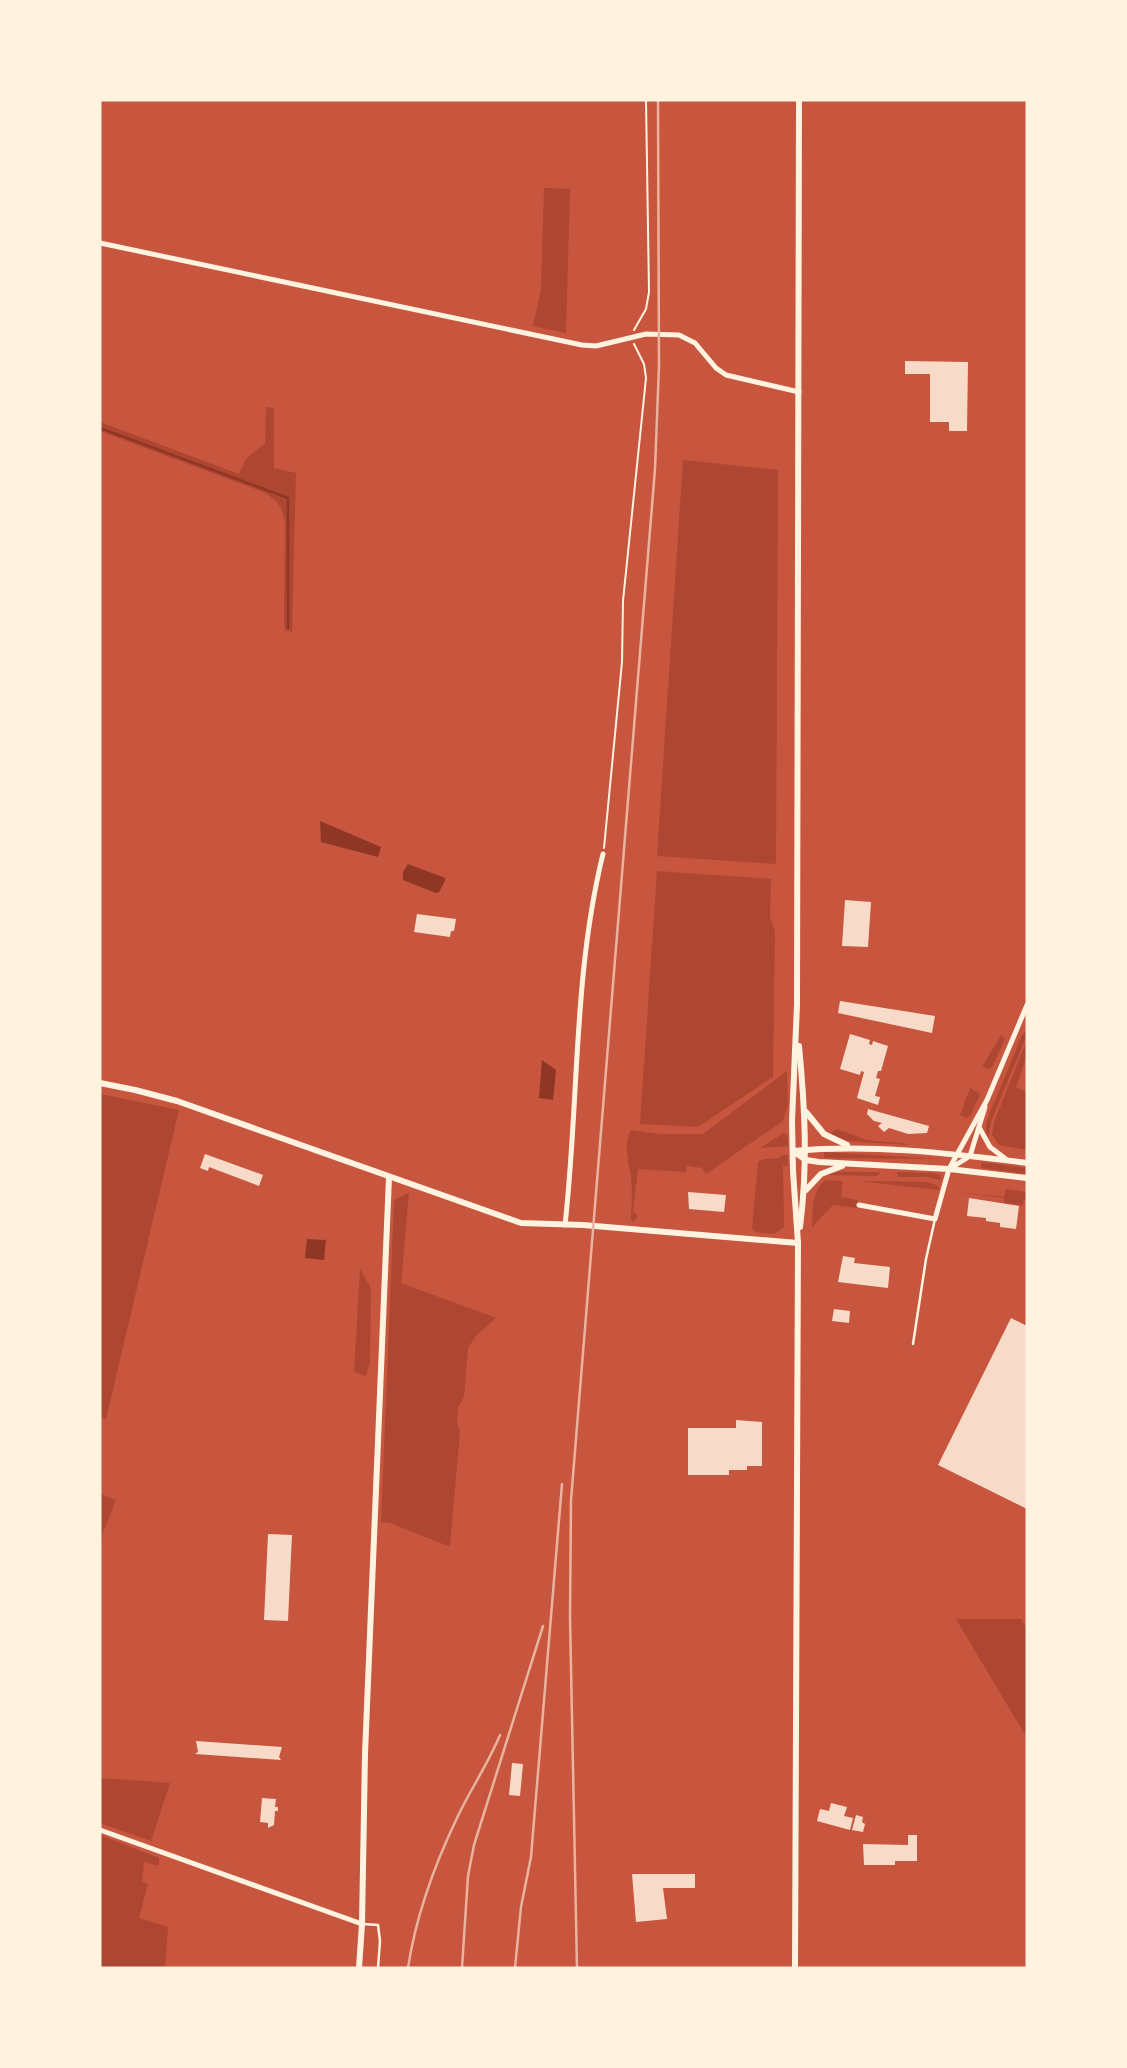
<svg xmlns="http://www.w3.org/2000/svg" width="1127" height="2068" viewBox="0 0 1127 2068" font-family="'PT Sans Narrow',sans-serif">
<rect width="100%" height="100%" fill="#c8553d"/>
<!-- green -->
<g fill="#ae4732">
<polygon points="544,188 570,189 566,333 533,326 541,289"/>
<path d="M 266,407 L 274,408 L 274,468 L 296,473 L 292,632 L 285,630 L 284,623 L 285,524 C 283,507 277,499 261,491 L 100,431 L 100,422 L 239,474 L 246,459 L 265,443 Z"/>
<polygon points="683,460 778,470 776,864 657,856"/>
<polygon points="657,871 771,879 770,917 775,931 773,1077 698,1127 640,1124"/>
<polygon points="1027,1030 1027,1035 991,1121 988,1138 986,1130 987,1120 1022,1035"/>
<polygon points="1001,1035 1005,1039 992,1067 989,1069 982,1067"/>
<polygon points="1027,1040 1027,1056 1016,1087 1027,1092 1027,1150 999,1145 992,1135 994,1122"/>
<path d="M 787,1071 L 788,1105 L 783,1121 L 706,1174 L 702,1168 L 687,1166 L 686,1172 L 638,1169 L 633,1211 L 638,1216 L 634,1222 L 631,1220 C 631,1207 633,1193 631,1180 C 630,1164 622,1145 631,1130 L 659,1134 L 703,1134 Z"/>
<polygon points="970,1088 980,1094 971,1115 966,1118 960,1115"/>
<polygon points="100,1094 179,1110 106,1419 100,1417"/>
<polygon points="837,1129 867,1140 910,1144 907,1145 848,1141 829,1134"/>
<polygon points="784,1133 788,1136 788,1146 760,1148"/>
<polygon points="824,1152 940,1159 824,1158"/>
<polygon points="781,1155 788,1155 788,1166 783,1166 784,1227 774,1234 755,1232 752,1228 758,1162 764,1159 780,1158"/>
<polygon points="981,1162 1027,1168 1027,1174 981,1168"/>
<polygon points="839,1172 880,1172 878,1176 826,1175"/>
<polygon points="897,1172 934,1173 940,1175 941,1180 927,1177 898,1177"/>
<path d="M 826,1180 L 843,1181 L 841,1197 L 858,1200 L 857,1208 L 833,1205 L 812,1227 C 813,1210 811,1190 826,1180 Z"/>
<polygon points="858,1181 926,1182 937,1185 939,1188 939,1190"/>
<polygon points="1006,1189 1027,1192 1027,1200 1024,1199 1023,1205 1004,1203 1004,1198 947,1191 1004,1197"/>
<polygon points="409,1193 401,1283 496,1318 475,1337 468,1348 464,1397 458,1407 457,1421 460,1433 450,1545 448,1546 390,1523 381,1522 394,1200"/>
<polygon points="360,1268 371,1289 370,1362 366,1376 354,1372"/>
<polygon points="100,1494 116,1500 102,1535 100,1557"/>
<polygon points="956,1619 1021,1619 1027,1629 1027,1738"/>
<polygon points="100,1778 170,1783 151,1841 100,1823"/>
<polygon points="100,1835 159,1858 159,1866 144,1862 142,1882 148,1884 139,1918 168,1927 165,1968 100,1968"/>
</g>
<!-- water -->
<g fill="#8f3625">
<polygon points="320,821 381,847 378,857 321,842"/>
<polygon points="408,864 445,878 445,881 439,892 436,893 403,880 403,872"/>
<polygon points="542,1060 556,1070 553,1100 539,1098"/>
<polygon points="307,1239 326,1240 324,1260 305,1258"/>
</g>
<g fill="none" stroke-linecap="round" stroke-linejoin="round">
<!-- stream -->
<polyline stroke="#8f3625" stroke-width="2.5" points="100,428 288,498 288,628"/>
</g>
<!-- building -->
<g fill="#f7dbc8">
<polygon points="905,361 968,362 967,431 949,431 949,422 930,422 930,374 905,374"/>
<polygon points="845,900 871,902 868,947 842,946"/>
<polygon points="417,914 456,919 454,931 451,931 450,937 414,932"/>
<polygon points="840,1001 935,1016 932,1033 838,1013"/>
<polygon points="850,1034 870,1040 869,1044 872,1045 873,1041 888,1046 881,1071 878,1071 876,1078 880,1079 875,1096 880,1097 878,1105 857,1098 864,1072 861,1071 860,1075 840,1069"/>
<polygon points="868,1109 929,1126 927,1133 908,1134 889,1128 884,1132 878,1126 882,1123 874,1121 867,1114"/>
<polygon points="205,1154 263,1175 259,1186 209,1167 208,1171 200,1168"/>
<polygon points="688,1192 726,1195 724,1212 689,1209"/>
<polygon points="969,1198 1019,1206 1016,1229 1000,1227 1000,1223 986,1221 986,1218 967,1216"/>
<polygon points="843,1256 855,1258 854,1263 890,1267 888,1288 838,1282"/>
<polygon points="834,1309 850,1311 849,1323 832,1321"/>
<polygon points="1011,1318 1027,1326 1027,1509 938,1465"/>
<polygon points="736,1420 762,1422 762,1466 747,1466 747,1470 729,1470 729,1475 688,1475 688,1428 736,1428"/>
<polygon points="268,1534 292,1535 288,1621 264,1620"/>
<polygon points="196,1741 282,1747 279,1757 281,1760 195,1754 198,1752"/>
<polygon points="512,1763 523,1764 520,1796 509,1795"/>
<polygon points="262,1798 276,1799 275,1807 278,1807 278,1811 275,1811 274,1825 268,1828 268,1823 260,1822"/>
<polygon points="831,1803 847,1807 844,1816 853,1818 850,1830 817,1821 820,1809 829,1811"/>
<polygon points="856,1815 863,1817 862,1822 865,1824 863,1832 852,1830"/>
<polygon points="908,1835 917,1835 917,1861 895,1861 895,1865 864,1865 863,1844 908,1845"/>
<polygon points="632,1874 695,1874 695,1888 663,1888 667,1919 636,1922"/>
</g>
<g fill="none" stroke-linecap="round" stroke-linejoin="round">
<!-- path -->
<g stroke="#fff3e0" stroke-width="2">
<polyline points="634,330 646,309 649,292 646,100"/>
<polyline points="604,848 622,662 623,601 646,378 644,364 634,344"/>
</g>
<!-- service -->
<g stroke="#fff3e0" stroke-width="2.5">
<polyline points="913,1344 926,1259 935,1219"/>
<polyline points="363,1924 378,1925 380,1941 378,1968"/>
</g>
<!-- minor -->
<g stroke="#fff3e0" stroke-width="5">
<polyline points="100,243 582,345 596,346 646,334 679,335 695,343 716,368 726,375 799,392"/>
<polyline points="980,1129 990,1147 1007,1160"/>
<polyline points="951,1168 970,1156 985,1107"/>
<polyline points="859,1205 935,1219 949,1169 987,1100 1027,1005"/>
<path d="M 565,1225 C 579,1102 573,975 603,854"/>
<polyline points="100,1830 362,1924"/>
</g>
<!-- tertiary -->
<g stroke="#fff3e0" stroke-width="6">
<path d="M 799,1046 C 805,1107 808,1166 800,1227"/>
<polyline points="100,1083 135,1090 177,1101 521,1223 583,1225 798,1243"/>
<polyline points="806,1112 824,1134 847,1145"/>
<polyline points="793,1151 806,1160 819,1162 949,1169 1027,1178"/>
<path d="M 793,1151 C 870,1144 950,1153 1027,1163"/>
<polyline points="806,1190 821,1174 842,1166"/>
<polyline points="359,1968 362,1924 365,1754 389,1177"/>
<polyline points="795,1968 798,1243 793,1171 792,1121 797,1005 799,100"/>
</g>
<!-- rail -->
<g stroke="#e9b49f" stroke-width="2.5">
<path d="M 408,1968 C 416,1915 434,1866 457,1818 C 470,1790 488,1764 500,1735"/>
<polyline points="462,1968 468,1876 474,1845 543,1626"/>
<polyline points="515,1968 521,1907 531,1857 562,1484"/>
<polyline points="577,1968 570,1617 571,1500 655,469 659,366 658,100"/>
</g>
</g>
<!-- border -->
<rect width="1127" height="2068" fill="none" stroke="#fff3e0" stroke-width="203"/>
</svg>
